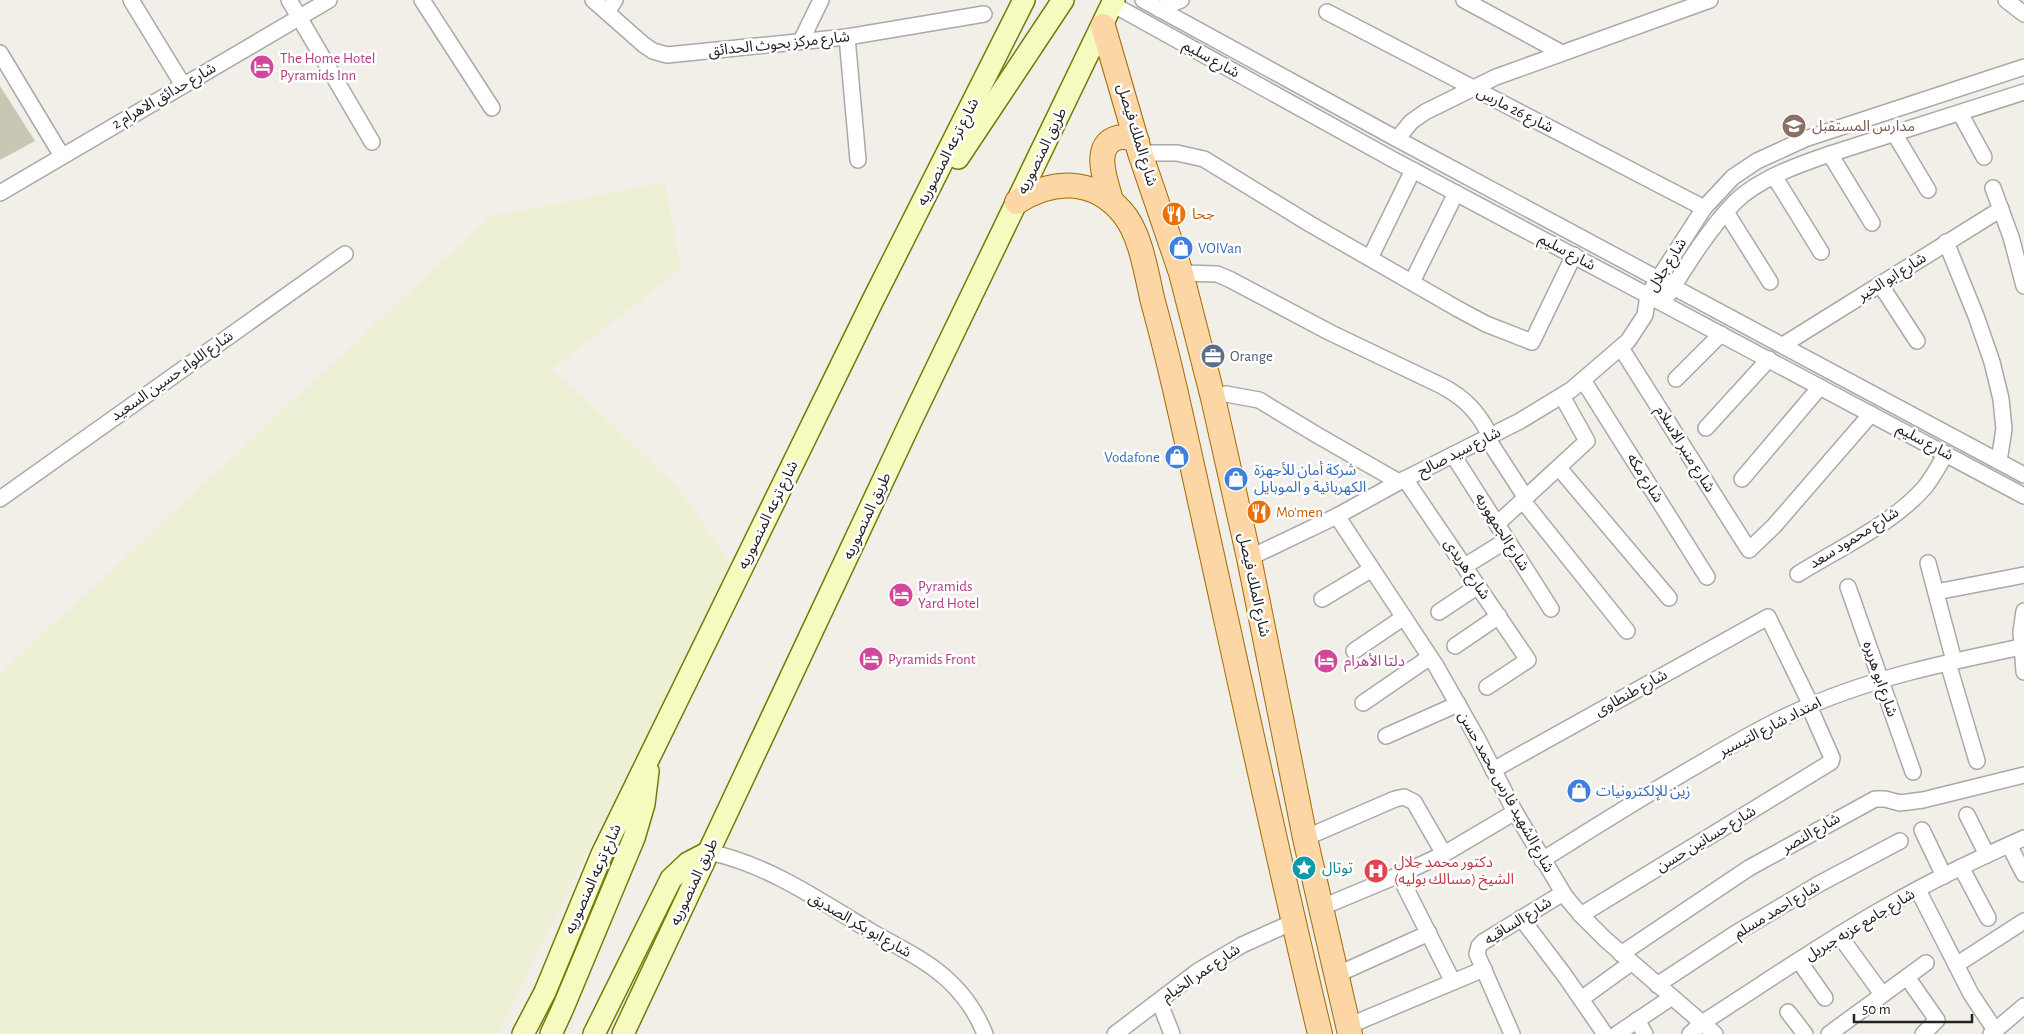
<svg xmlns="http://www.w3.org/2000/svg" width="2024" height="1034" viewBox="0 0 2024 1034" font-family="'Alegreya Sans','Noto Sans Arabic',sans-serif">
<rect width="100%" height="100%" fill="#f2efe9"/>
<!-- construction -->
<polygon fill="#c7c7b4" points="0,86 35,141 0,160"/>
<!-- farmland -->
<polygon fill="#eef0d5" points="665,182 681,269 552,369 677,486 732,565 537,953 499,1034 0,1034 0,674 491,216"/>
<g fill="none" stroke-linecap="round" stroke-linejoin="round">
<defs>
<g id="street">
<polyline points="131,0 183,85"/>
<polyline points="289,0 372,142"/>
<polyline points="422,0 492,108"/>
<polyline points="593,0 644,45 653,51 667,55 847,37 984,14"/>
<polyline points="1143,0 1397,139 2024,475"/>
<polyline points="1464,0 1562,53"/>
<polyline points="2006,0 2024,14"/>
<polyline points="1112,4 1392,159 2024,496"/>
<polyline points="1159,9 1181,0"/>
<polyline points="607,12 615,0"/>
<polyline points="1327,12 1704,208"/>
<polyline points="847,37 858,160"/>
<polyline points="801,41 821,0"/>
<polyline points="0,53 62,156"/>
<polyline points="1960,113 1984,157"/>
<polyline points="1894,133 1928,190"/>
<polyline points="1397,139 1411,122 1425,112 1496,77 1710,0"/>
<polyline points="1140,153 1177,153 1204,159 1310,224 1458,309 1486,324 1532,342 1574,255"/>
<polyline points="1830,154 1872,223"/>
<polyline points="1774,176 1821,252"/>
<polyline points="1993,188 2011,237 2024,286"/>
<polyline points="0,193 329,0"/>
<polyline points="1726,212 1770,282"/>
<polyline points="1946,242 1976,316 1992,362 2001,399 2004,429 1999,461"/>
<polyline points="1370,258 1413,170"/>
<path d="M 1181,273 L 1217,274 L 1229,279 L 1331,333 L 1442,386 C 1465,398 1479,413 1490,436"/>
<polyline points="1412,282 1456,193"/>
<polyline points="1880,284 1917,341"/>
<path d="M 1668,295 C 1688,263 1709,229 1735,202 C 1758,179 1800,164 1830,154 L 2024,92"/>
<polyline points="1783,345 2001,209"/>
<polyline points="1621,348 1749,550 1774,526 1871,414"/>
<polyline points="1676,379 1721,334"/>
<polyline points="1583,380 1707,577"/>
<polyline points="1213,398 1226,394 1259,400 1317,435 1399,482"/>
<polyline points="1706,428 1769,359"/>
<polyline points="1487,438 1526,498"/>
<polyline points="1453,455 1551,609"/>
<polyline points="1559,468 1669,598"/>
<polyline points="1405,479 1528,660 1487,687"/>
<polyline points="1742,479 1820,387"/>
<polyline points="0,499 345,254"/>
<polyline points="1523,501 1627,631"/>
<polyline points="1337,516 1436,666 1477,738 1515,812 1565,896 1581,915 1606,940 1715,1034"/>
<polyline points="1497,524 1587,441 1562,396"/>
<polyline points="1249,558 1337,516 1399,482 1520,421 1571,390 1628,341 1645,315 1648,295 1704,208 1733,177 1757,161 1805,139 2024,67"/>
<polyline points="1928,563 1954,661"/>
<polyline points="1465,566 1507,540"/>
<path d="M 1798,574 C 1838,549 1894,523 1925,487 C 1933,477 1939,465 1946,454"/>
<polyline points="1848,587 1913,772"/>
<polyline points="1936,592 2024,575"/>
<polyline points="1322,599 1372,569"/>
<polyline points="2024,611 2021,632 2024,672"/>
<polyline points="1439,612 1478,586"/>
<polyline points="1455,646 1499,616"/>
<polyline points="1354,651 1404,617"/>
<polyline points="1948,663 1977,761"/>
<polyline points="1363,703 1430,657"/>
<polyline points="1386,736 1458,704"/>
<polyline points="1493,770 1768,617 1811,705"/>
<polyline points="1967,815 1987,855"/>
<polyline points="1922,830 1944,876"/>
<polyline points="1305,838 1395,799 1404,797 1414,802 1444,854"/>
<polyline points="2009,845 2024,874"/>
<path d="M 709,852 C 769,865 819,900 872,932 C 898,947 927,960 949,981 C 965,996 977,1014 985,1034"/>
<path d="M 1542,860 C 1595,827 1647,794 1701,763 C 1736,742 1772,721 1809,706 C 1876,677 1949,662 2021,647"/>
<polyline points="1961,867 1988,918"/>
<polyline points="1399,875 1453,982"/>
<polyline points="1918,890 1971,994 1995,1030"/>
<polyline points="1320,908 1399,875 1444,854 1515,812"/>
<polyline points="1581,915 1831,762 1832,758 1809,706"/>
<polyline points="1521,918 1565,976 1605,1034"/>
<polyline points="1839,935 1882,994"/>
<polyline points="1621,954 1749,868 1875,799 1885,799 1900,803 1923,800 2024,775"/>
<polyline points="1799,961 1825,998"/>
<polyline points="1956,965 2024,921"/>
<polyline points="1336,975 1429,933"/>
<polyline points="1907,977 1937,1020 1923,1034"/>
<polyline points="1657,985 1736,933 1817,885 1900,841"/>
<polyline points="1581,999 1631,963"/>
<polyline points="1159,1001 1172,1034"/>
<polyline points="1788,1012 1805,1034"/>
<polyline points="1637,1020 1645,1034"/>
<polyline points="1348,1026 1484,969"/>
<polyline points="1115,1034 1198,971 1242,945 1293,922"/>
<polyline points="1512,1034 1477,954 1479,946 1483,942 1563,893"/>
<polyline points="1617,1034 1672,997"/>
<path d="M 1690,1034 L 1702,1023 C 1765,983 1826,940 1891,904 C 1934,879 1979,858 2024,838"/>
<polyline points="1829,1034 1926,963"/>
<polyline points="1991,1034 2024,1006"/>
</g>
<g id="secondary">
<polyline points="958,158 1063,0"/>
<polyline points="523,1034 545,992 602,854 872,302 1024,0"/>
<polyline points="551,1034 563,1008 634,838 644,804 648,771"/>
<polyline points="594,1034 671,879 688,863 709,852"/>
<polyline points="623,1034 910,423 1114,0"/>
</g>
<g id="primary">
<polyline points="1103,26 1140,153 1181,273 1213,398 1249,558 1305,838 1350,1034"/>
<path d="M 1111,201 C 1107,184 1092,149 1114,139 C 1123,135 1130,137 1137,141"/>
<path d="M 1017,202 C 1052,179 1093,178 1122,212 C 1140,232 1146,271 1152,298 C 1163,338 1173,379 1182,420 C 1228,625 1271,830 1320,1034"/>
</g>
</defs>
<!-- street casing -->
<use href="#street" stroke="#a9a9a9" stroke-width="18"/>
<!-- secondary casing -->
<use href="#secondary" stroke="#707d05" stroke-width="24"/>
<!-- primary casing -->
<use href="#primary" stroke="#a06b00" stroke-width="26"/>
<!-- street -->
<use href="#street" stroke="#fff" stroke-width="15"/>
<!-- secondary -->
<use href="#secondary" stroke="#f7fabf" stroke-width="21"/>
<!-- primary -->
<use href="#primary" stroke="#fcd6a4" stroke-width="24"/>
</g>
<!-- icons -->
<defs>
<symbol id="hotel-disc" viewBox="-11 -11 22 22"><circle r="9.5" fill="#d1479c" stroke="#fff"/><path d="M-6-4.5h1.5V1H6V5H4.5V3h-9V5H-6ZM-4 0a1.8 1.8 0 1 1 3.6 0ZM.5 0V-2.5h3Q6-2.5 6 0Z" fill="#fff"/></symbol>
<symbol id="school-disc" viewBox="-11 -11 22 22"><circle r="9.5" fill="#8d6e63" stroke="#fff"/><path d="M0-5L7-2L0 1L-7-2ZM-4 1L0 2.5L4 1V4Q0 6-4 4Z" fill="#fff"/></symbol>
<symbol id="restaurant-disc" viewBox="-11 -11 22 22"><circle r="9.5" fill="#e8710a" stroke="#fff"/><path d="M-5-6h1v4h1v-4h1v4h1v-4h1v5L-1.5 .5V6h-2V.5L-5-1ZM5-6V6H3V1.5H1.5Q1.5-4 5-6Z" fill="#fff"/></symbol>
<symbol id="shop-disc" viewBox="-11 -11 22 22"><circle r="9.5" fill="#3f7fe0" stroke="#fff"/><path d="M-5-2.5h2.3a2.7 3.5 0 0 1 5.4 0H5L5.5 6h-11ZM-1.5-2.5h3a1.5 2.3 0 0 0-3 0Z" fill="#fff"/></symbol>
<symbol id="office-disc" viewBox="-11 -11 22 22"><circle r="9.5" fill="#5c6f8a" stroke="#fff"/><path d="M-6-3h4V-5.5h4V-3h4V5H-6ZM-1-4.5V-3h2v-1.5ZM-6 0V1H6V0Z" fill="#fff"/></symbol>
<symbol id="sight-disc" viewBox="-11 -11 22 22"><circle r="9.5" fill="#0f9aa8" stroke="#fff"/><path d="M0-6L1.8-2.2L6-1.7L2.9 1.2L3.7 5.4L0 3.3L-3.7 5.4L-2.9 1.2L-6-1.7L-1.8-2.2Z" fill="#fff"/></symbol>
<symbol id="hospital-disc" viewBox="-11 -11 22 22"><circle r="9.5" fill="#e0444e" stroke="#fff"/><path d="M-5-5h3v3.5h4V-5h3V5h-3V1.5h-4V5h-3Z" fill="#fff"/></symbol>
</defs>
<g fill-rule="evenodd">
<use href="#hotel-disc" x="248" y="53" width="28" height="28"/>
<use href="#school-disc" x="1780" y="112" width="28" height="28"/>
<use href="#restaurant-disc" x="1160" y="200" width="28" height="28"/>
<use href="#shop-disc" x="1167" y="234" width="28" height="28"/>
<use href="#office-disc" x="1199" y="342" width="28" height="28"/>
<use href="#shop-disc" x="1163" y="443" width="28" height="28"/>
<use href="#shop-disc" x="1222" y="465" width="28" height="28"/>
<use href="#restaurant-disc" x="1245" y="498" width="28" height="28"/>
<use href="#hotel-disc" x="887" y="581" width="28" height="28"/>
<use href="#hotel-disc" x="857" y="645" width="28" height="28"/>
<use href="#hotel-disc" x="1312" y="647" width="28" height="28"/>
<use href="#shop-disc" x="1565" y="777" width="28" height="28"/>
<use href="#sight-disc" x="1290" y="854" width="28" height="28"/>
<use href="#hospital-disc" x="1362" y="857" width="28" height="28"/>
</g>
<g text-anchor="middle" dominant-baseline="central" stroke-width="5" stroke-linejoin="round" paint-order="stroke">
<!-- street labels -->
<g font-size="15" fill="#222" stroke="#fff">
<text transform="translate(779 44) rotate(-6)">شارع مركز بحوث الحدائق</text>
<text transform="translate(1211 59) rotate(29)">شارع سليم</text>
<text transform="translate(164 96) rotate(-30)">شارع حدائق الاهرام 2</text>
<text transform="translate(1515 110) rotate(27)">شارع 26 مارس</text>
<text transform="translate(1137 135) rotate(73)">شارع الملك فيصل</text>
<text transform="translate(1042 151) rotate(-64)">طريق المنصوريه</text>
<text transform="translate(948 152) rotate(-63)">شارع ترعه المنصوريه</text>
<text transform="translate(1567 252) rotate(28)">شارع سليم</text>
<text transform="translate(1667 265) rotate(-58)">شارع جلال</text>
<text transform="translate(1892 277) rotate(-32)">شارع ابو الخير</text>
<text transform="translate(172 376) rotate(-35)">شارع اللواء حسين السعيد</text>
<text transform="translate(1925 442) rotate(28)">شارع سليم</text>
<text transform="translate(1685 449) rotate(58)">شارع منبر الاسلام</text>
<text transform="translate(1459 452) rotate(-27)">شارع سيد صالح</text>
<text transform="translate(1645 478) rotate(58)">شارع مكه</text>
<text transform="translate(768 515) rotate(-64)">شارع ترعه المنصوريه</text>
<text transform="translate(867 516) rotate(-65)">طريق المنصوريه</text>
<text transform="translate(1502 532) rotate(58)">شارع الجمهوريه</text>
<text transform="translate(1854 538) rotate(-32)">شارع محمود سعد</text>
<text transform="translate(1467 569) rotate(56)">شارع هريدى</text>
<text transform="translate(1254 585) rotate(78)">شارع الملك فيصل</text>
<text transform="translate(1880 679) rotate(71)">شارع ابو هريره</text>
<text transform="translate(1631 693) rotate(-29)">شارع طنطاوى</text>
<text transform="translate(1770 727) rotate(-27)">امتداد شارع التيسير</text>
<text transform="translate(1506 792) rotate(61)">شارع الشهيد فارس محمد حسن</text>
<text transform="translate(1811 833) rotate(-30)">شارع النصر</text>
<text transform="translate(1706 839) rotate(-31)">شارع حسانين حسن</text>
<text transform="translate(593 879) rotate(-66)">شارع ترعه المنصوريه</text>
<text transform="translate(694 882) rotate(-65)">طريق المنصوريه</text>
<text transform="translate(1777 910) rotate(-31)">شارع احمد مسلم</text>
<text transform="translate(1518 921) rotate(-32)">شارع الساقيه</text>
<text transform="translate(860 925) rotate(30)">شارع ابو بكر الصديق</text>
<text transform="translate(1860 925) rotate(-31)">شارع جامع عزبه جبريل</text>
<text transform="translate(1201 973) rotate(-34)">شارع عمر الخيام</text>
</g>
<!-- hotel labels -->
<g font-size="15" fill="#b23c85" stroke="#fff" text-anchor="start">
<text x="280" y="58">The Home Hotel<tspan x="280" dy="17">Pyramids Inn</tspan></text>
<text x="918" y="586">Pyramids<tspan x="918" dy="17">Yard Hotel</tspan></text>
<text x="888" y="659">Pyramids Front</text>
<text x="1344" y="661">دلتا الأهرام</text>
</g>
<!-- education labels -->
<g font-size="15" fill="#785e54" stroke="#fff" text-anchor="start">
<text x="1812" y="126">مدارس المستقبل</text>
</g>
<!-- food labels -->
<g font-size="15" fill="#c56008" stroke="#fff" text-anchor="start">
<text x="1192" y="214">جحا</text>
<text x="1276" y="512">Mo'men</text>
</g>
<!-- shop labels -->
<g font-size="15" fill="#366cbe" stroke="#fff" text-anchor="start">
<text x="1198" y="248">VOIVan</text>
<text x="1160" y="457" text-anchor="end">Vodafone</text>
<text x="1254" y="470">شركة أمان للأجهزة<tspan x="1254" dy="17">الكهربائية و الموبايل</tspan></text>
<text x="1596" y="791">زين للإلكترونيات</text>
</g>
<!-- service labels -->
<g font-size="15" fill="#4e5e75" stroke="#fff" text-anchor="start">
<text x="1230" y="356">Orange</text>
</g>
<!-- health labels -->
<g font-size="15" fill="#be3a42" stroke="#fff" text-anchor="start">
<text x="1394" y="862">دكتور محمد جلال<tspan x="1394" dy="17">الشيخ (مسالك بوليه)</tspan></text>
</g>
<!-- culture labels -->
<g font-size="15" fill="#0d838f" stroke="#fff" text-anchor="start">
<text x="1322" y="868">توتال</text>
</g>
</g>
<!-- scale -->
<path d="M1854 1014v8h118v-8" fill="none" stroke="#222222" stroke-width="2.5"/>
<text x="1862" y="1014" font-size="15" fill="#222222" stroke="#ffffff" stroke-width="4" paint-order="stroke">50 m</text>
</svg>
